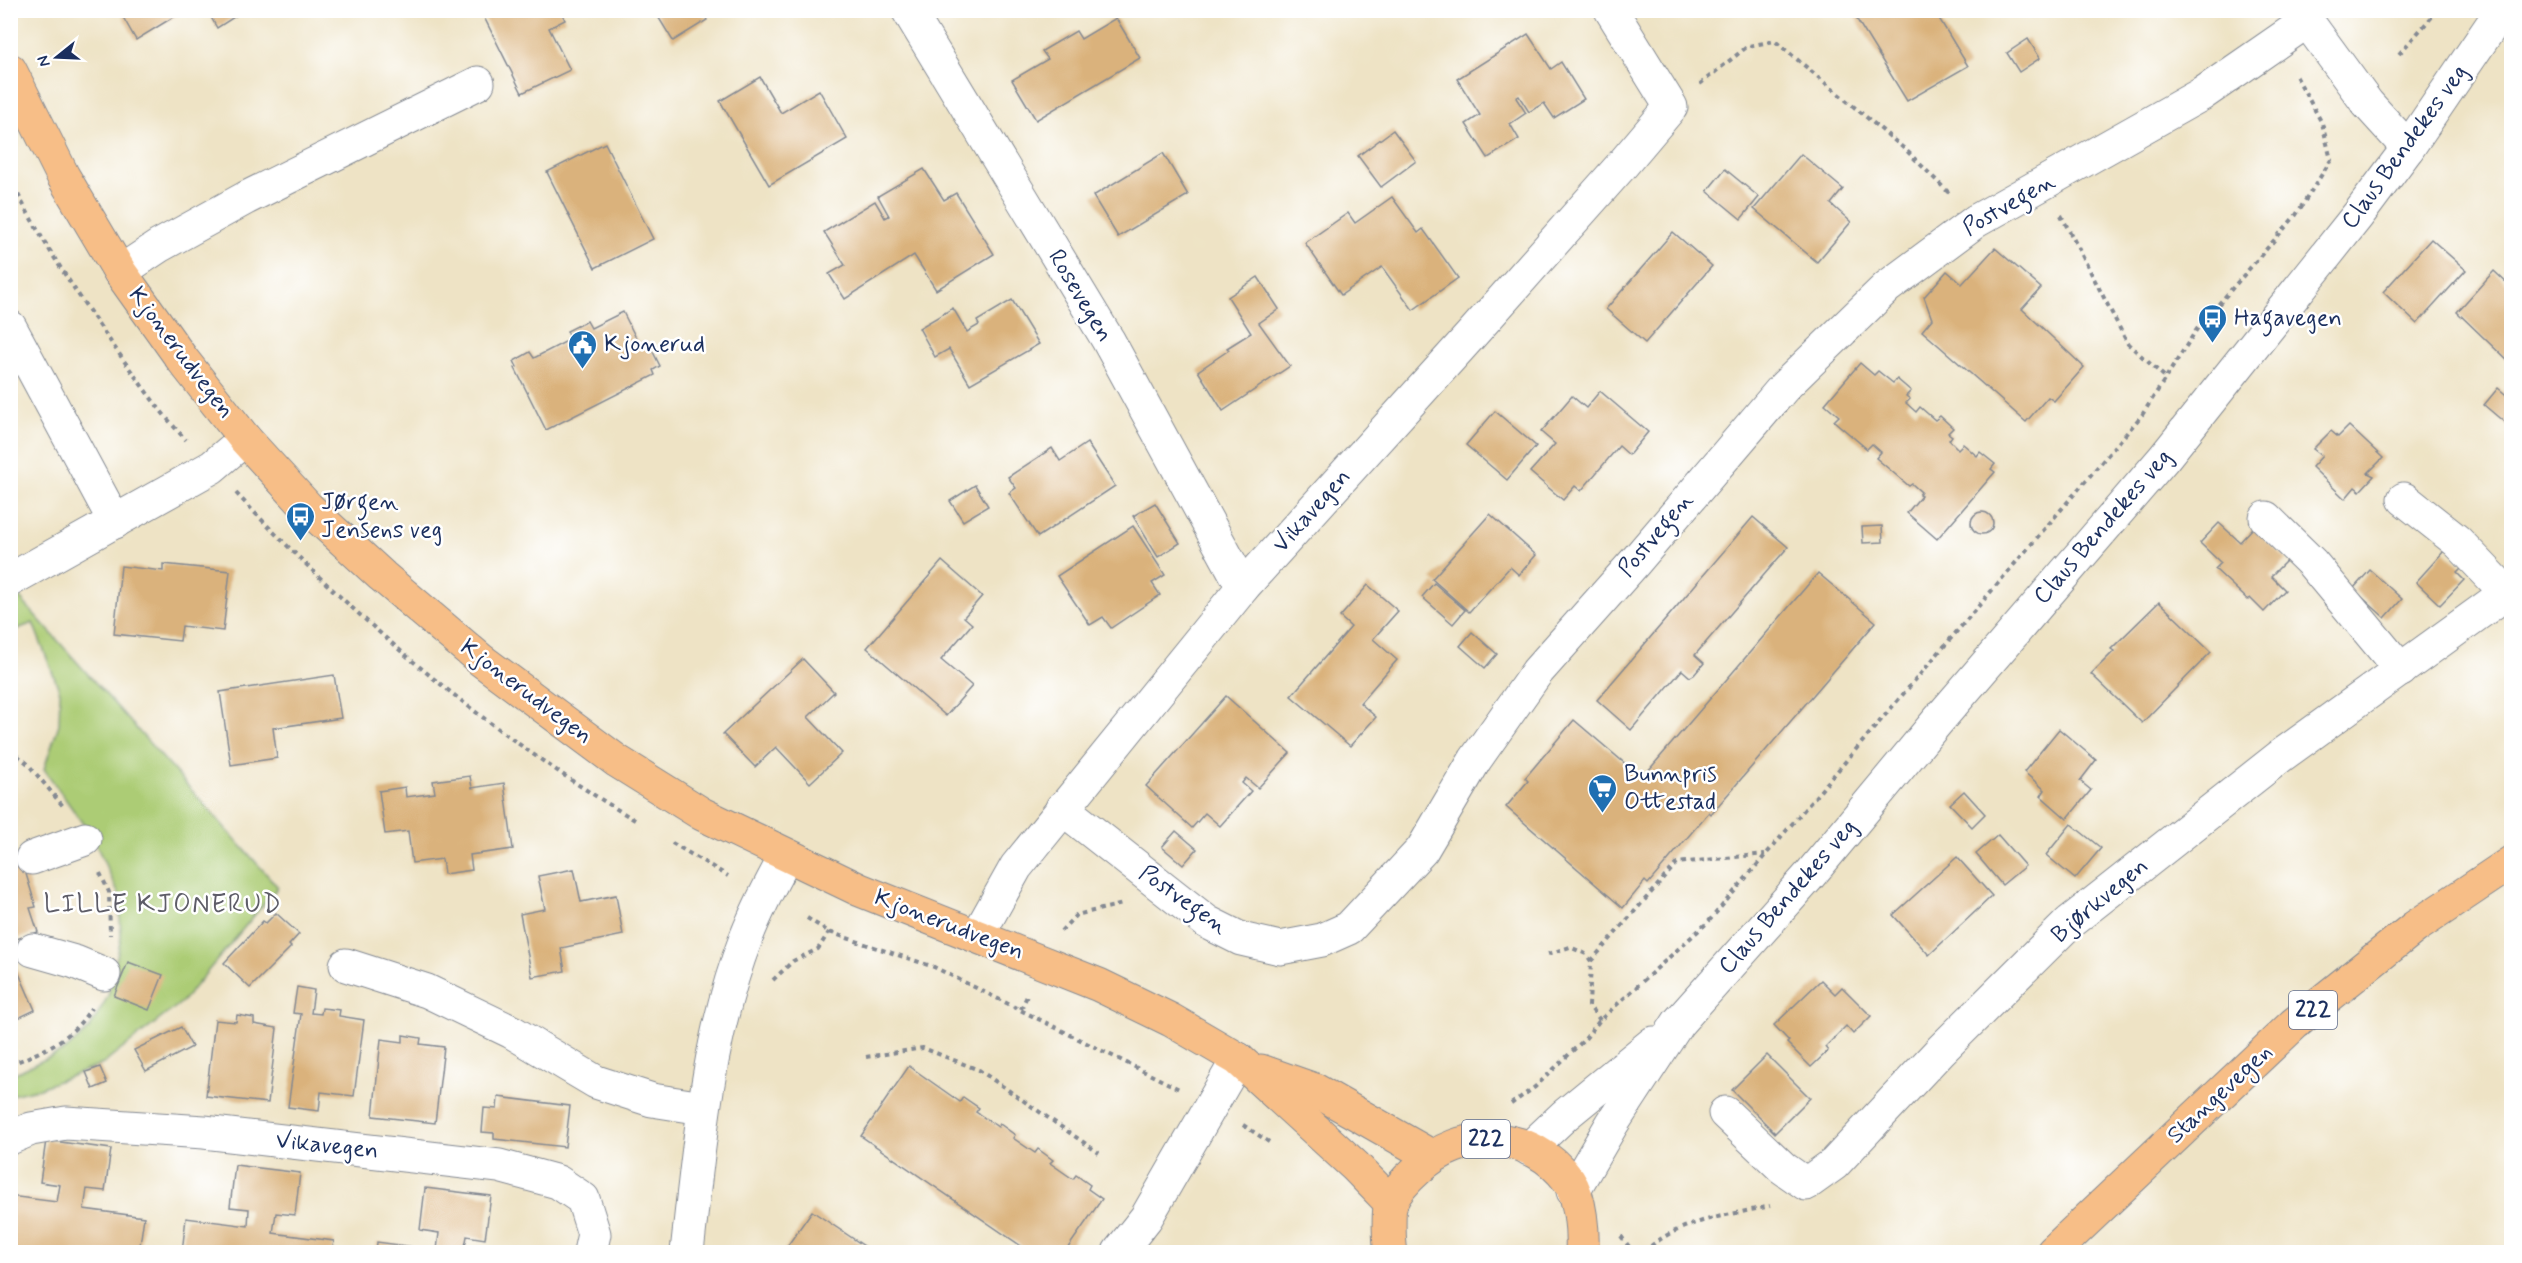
<svg xmlns="http://www.w3.org/2000/svg" width="2522" height="1263" viewBox="0 0 2522 1263" font-family="Mynerve,sans-serif">
<rect width="100%" height="100%" fill="#fff"/>
<filter id="ink" filterUnits="userSpaceOnUse"><feTurbulence type="fractalNoise" baseFrequency=".0167" numOctaves="2"/><feDisplacementMap in="SourceGraphic" scale="12" xChannelSelector="R" yChannelSelector="G"/><feConvolveMatrix kernelMatrix="1 2 1 2 8 2 1 2 1" color-interpolation-filters="sRGB"/></filter>
<filter id="wash" filterUnits="userSpaceOnUse"><feTurbulence type="fractalNoise" baseFrequency=".008" numOctaves="4" result="noise"/><feDisplacementMap in="SourceGraphic" scale="24" xChannelSelector="R" yChannelSelector="G"/><feGaussianBlur stdDeviation="1.35" result="paint"/><feColorMatrix in="noise" values="0 0 0 0 0 0 0 0 0 0 0 0 0 0 0 0 0 1.4 0 .05"/><feComposite in="paint" operator="in"/></filter>
<g filter="url(#wash)">
<rect width="100%" height="100%" fill="#eee3c5"/>
<!-- green -->
<polygon fill="#accc74" stroke="#647e69" stroke-width="1.5" points="18,596 278,887 182,1002 103,1064 37,1089 11,1095 11,1075 67,1049 89,1029 108,996 121,938 119,895 93,838 44,769 59,724 60,692 33,623 12,631 11,629 10,602"/>
<g id="blocks">
<!-- building -->
<g fill="#dab27c">
<polygon points="119,10 185,10 136,40"/>
<polygon points="207,10 245,10 217,28"/>
<polygon points="498,10 560,10 565,20 549,28 570,70 522,93 484,17"/>
<polygon points="654,10 702,10 707,20 673,41"/>
<polygon points="1851,10 1934,10 1968,66 1907,101"/>
<polygon points="1116,18 1140,58 1036,120 1012,80 1048,59 1042,51 1076,31 1081,39"/>
<polygon points="1528,34 1551,69 1561,62 1584,99 1554,118 1544,103 1529,112 1519,96 1516,98 1526,113 1510,124 1519,139 1488,158 1466,124 1480,115 1457,79"/>
<polygon points="2028,39 2040,58 2019,72 2007,53"/>
<polygon points="760,77 781,113 819,90 847,139 769,185 720,101"/>
<polygon points="1393,130 1416,161 1381,187 1358,156"/>
<polygon points="605,143 653,239 595,268 547,172"/>
<polygon points="1163,153 1188,195 1118,237 1093,196"/>
<polygon points="1801,154 1843,189 1831,204 1851,222 1817,262 1754,209"/>
<polygon points="924,169 944,200 956,193 994,254 936,290 914,255 845,299 829,274 845,265 824,232 875,201 885,218 889,216 878,196"/>
<polygon points="1725,169 1759,197 1741,219 1707,191"/>
<polygon points="1392,197 1418,233 1423,229 1458,278 1413,310 1382,267 1341,295 1305,243 1348,213 1355,223"/>
<polygon points="1673,232 1712,266 1645,343 1606,309"/>
<polygon points="2431,239 2466,270 2417,324 2383,292"/>
<polygon points="1995,248 2041,288 2022,309 2084,367 2054,401 2048,397 2026,422 1922,331 1932,319 1924,297 1947,271 1962,284"/>
<polygon points="2494,271 2511,287 2511,364 2457,312"/>
<polygon points="1258,277 1279,309 1259,323 1290,366 1223,411 1198,371 1229,350 1227,348 1251,333 1228,297"/>
<polygon points="1012,300 1039,344 970,384 949,349 935,357 919,328 953,308 967,332 979,325 977,321"/>
<polygon points="623,312 640,346 648,342 660,366 653,370 655,375 546,430 515,368 517,367 514,361 530,352 534,358 571,339 567,331 587,321 591,328"/>
<polygon points="1860,363 1874,375 1878,371 1893,383 1897,379 1911,391 1906,396 1910,399 1906,403 1916,412 1920,407 1935,420 1940,416 1953,428 1948,433 1952,436 1949,440 1958,449 1963,444 1977,456 1980,452 1995,464 1991,469 1995,472 1937,539 1907,513 1921,496 1919,495 1921,492 1912,484 1909,486 1876,458 1881,452 1872,444 1867,449 1834,421 1839,416 1825,404"/>
<polygon points="2498,388 2511,399 2511,428 2484,405"/>
<polygon points="1600,391 1648,432 1629,455 1619,446 1581,491 1575,486 1563,500 1530,472 1555,444 1541,432 1572,396 1586,408"/>
<polygon points="1495,411 1536,446 1507,480 1466,445"/>
<polygon points="2349,426 2383,458 2368,473 2374,476 2360,491 2355,487 2345,499 2312,467 2322,456 2313,449 2331,431 2338,437"/>
<polygon points="1087,443 1115,486 1038,537 1009,493 1016,488 1008,477 1052,448 1060,461"/>
<polygon points="975,485 988,506 963,521 950,501"/>
<polygon points="1155,503 1180,543 1158,557 1133,516"/>
<circle cx="1982" cy="523" r="11"/>
<polygon points="1490,514 1536,555 1519,575 1510,567 1469,612 1432,579"/>
<polygon points="1753,517 1788,547 1695,655 1704,663 1694,675 1690,677 1682,670 1631,730 1597,700"/>
<polygon points="2219,523 2240,542 2253,528 2287,560 2271,576 2285,590 2264,612 2250,598 2248,600 2215,569 2221,563 2200,543"/>
<polygon points="1133,526 1165,575 1152,583 1160,595 1111,628 1103,617 1090,625 1057,576"/>
<polygon points="1882,526 1883,542 1863,543 1862,527"/>
<polygon points="2444,551 2462,568 2457,573 2464,580 2440,605 2416,582"/>
<polygon points="942,561 982,596 964,617 972,624 941,660 972,686 946,716 867,648"/>
<polygon points="163,564 230,571 223,631 182,626 180,641 114,634 121,566 163,571"/>
<polygon points="2370,570 2402,599 2385,618 2353,589"/>
<polygon points="1818,573 1876,622 1711,814 1709,812 1648,884 1645,881 1623,908 1506,807 1528,781 1525,778 1574,720 1642,778"/>
<polygon points="1434,583 1465,610 1453,624 1422,597"/>
<polygon points="1368,585 1398,611 1373,639 1397,660 1360,703 1376,717 1350,746 1291,696 1351,627 1340,617"/>
<polygon points="2159,602 2211,652 2142,723 2091,674 2114,651 2111,649"/>
<polygon points="1472,632 1497,654 1485,668 1460,646"/>
<polygon points="803,659 834,692 808,717 842,753 810,783 776,747 755,767 723,734"/>
<polygon points="334,675 341,718 273,728 277,758 231,765 220,692"/>
<polygon points="1226,696 1290,753 1258,788 1246,778 1242,783 1251,791 1220,826 1205,813 1192,828 1146,786"/>
<polygon points="2059,729 2096,760 2080,781 2091,790 2067,819 2041,796 2045,790 2024,772"/>
<polygon points="470,776 472,788 504,783 513,849 470,855 472,870 444,874 442,859 412,863 408,831 385,834 379,791 405,787 406,797 435,793 433,781"/>
<polygon points="1964,791 1985,814 1972,827 1950,804"/>
<polygon points="2071,824 2101,848 2075,879 2046,855"/>
<polygon points="1176,831 1197,849 1183,865 1162,847"/>
<polygon points="1998,835 2025,866 2002,885 1976,854"/>
<polygon points="10,848 16,866 23,864 36,907 30,908 38,932 10,941"/>
<polygon points="1957,857 1992,896 1929,955 1893,915"/>
<polygon points="574,869 581,902 616,895 623,935 561,948 565,971 532,977 520,914 545,909 538,876"/>
<polygon points="276,913 299,934 289,945 291,947 250,988 224,963 263,921 266,923"/>
<polygon points="14,962 35,1010 12,1021 15,1025 10,1027 10,964"/>
<polygon points="128,962 163,975 149,1010 114,996"/>
<polygon points="1821,980 1835,994 1842,987 1871,1016 1853,1034 1846,1026 1825,1047 1828,1051 1811,1067 1787,1043 1789,1041 1774,1025"/>
<polygon points="297,987 314,990 311,1013 321,1014 322,1008 340,1010 339,1016 364,1020 354,1096 321,1092 319,1111 288,1107 301,1014 293,1013"/>
<polygon points="237,1015 254,1018 254,1024 277,1028 268,1103 206,1096 215,1020 236,1022"/>
<polygon points="181,1027 192,1047 146,1071 134,1050"/>
<polygon points="403,1035 421,1038 420,1044 444,1047 435,1123 373,1116 381,1039 403,1042"/>
<polygon points="1767,1055 1810,1098 1775,1133 1732,1090"/>
<polygon points="909,1066 960,1102 963,1097 979,1108 976,1112 998,1127 1000,1124 1015,1135 1013,1138 1035,1153 1038,1149 1053,1160 1050,1163 1073,1179 1076,1175 1090,1185 1088,1189 1102,1199 1065,1252 1030,1252 861,1136"/>
<polygon points="100,1067 107,1083 93,1089 86,1072"/>
<polygon points="498,1097 570,1106 565,1147 494,1139 494,1133 482,1132 484,1108 497,1109"/>
<polygon points="46,1140 111,1149 105,1191 87,1189 84,1209 144,1217 139,1252 10,1252 10,1196 57,1202 60,1185 40,1182"/>
<polygon points="235,1165 300,1173 295,1215 276,1213 273,1233 334,1241 332,1252 182,1252 186,1218 248,1226 249,1209 230,1207"/>
<polygon points="425,1188 491,1196 485,1239 467,1236 464,1252 376,1252 377,1242 437,1250 439,1233 420,1230"/>
<polygon points="812,1211 873,1252 783,1252"/>
</g>
</g>
</g>
<g filter="url(#ink)">
<use href="#blocks" fill-opacity="0" stroke="#848992" stroke-width="1.5"/>
<g fill="none" stroke-linecap="round" stroke-linejoin="round">
<defs>
<g id="minor">
<polyline points="908,10 1108,340 1243,587"/>
<polyline points="2299,10 2367,103 2408,148"/>
<polyline points="120,272 159,246 246,198 478,83"/>
<polyline points="10,327 115,522"/>
<polyline points="2404,499 2457,541 2506,592"/>
<polyline points="2266,518 2312,563 2401,670"/>
<polyline points="10,580 212,467 245,439"/>
<polyline points="1062,808 1207,922 1241,939 1280,948 1322,940 1349,928 1422,850 1475,760 1537,672 1635,562 1785,386 1887,287 1976,221 2202,94 2306,22"/>
<polyline points="32,858 85,839"/>
<polyline points="978,935 1016,867 1243,587 1472,334 1622,165 1671,107 1611,10"/>
<polyline points="33,950 75,962 104,974"/>
<polyline points="346,965 427,991 512,1032 596,1082 652,1100 703,1108"/>
<polyline points="1725,1113 1783,1168 1806,1184 1834,1164 1941,1050 2070,922 2282,755 2512,589"/>
<polyline points="10,1138 31,1129 66,1123 204,1132 499,1166 558,1182 583,1199 594,1234 590,1252"/>
<polyline points="1529,1149 1565,1115 1653,1043"/>
<polyline points="1573,1191 1612,1124 1678,1023 1809,876 1936,723 2164,458 2358,215 2408,148 2502,10"/>
<path d="M 687,1252 C 699,1147 707,1039 746,938 C 757,910 771,883 786,856"/>
<polyline points="1119,1252 1146,1218 1238,1059"/>
</g>
<g id="major">
<polyline points="10,70 63,176 120,272 182,359 245,439 308,508 382,576 481,660 617,761 702,814 860,890 1099,985 1171,1020 1238,1059 1355,1166 1391,1203"/>
<polyline points="1261,1071 1315,1090 1431,1156"/>
<path d="M 1391,1252 C 1389,1243 1388,1211 1391,1202 C 1396,1191 1408,1178 1417,1170 C 1461,1127 1531,1129 1569,1181 C 1581,1199 1583,1232 1582,1252"/>
<polyline points="2053,1252 2294,1024 2415,927 2512,862"/>
</g>
</defs>
<!-- minor casing -->
<use href="#minor" stroke="#848992" stroke-width="35"/>
<!-- major casing -->
<use href="#major" stroke="#848992" stroke-width="35"/>
<!-- path -->
<g stroke="#848992" stroke-width="4" stroke-dasharray="4.5 4.5" stroke-linecap="butt">
<polyline points="2399,54 2438,10"/>
<polyline points="1700,84 1748,46 1775,41 1907,151 1950,194"/>
<path d="M 10,178 C 38,237 76,292 113,345 C 136,378 159,411 186,440"/>
<polyline points="2061,215 2128,344 2166,378"/>
<path d="M 236,493 C 355,619 486,732 635,820"/>
<polyline points="10,750 27,763 63,806"/>
<polyline points="672,843 728,876"/>
<polyline points="100,873 109,892 110,935"/>
<polyline points="807,918 829,932 934,967 1179,1089"/>
<polyline points="1061,931 1076,915 1123,904"/>
<polyline points="1548,954 1570,947 1586,954 1591,961 1589,1006 1600,1020"/>
<polyline points="1591,961 1677,863 1765,854"/>
<polyline points="773,980 793,961 818,949 829,932"/>
<polyline points="1021,1009 1027,996"/>
<polyline points="866,1057 923,1048 979,1070 1099,1153"/>
<path d="M 10,1065 C 44,1050 71,1041 91,1008"/>
<polyline points="1511,1104 1535,1087 1585,1039 1600,1020 1709,921 2142,415 2197,329 2296,215 2331,160 2322,123 2295,74"/>
<polyline points="1243,1125 1269,1142"/>
<polyline points="1621,1236 1633,1252"/>
<path d="M 1644,1252 C 1678,1220 1726,1216 1770,1206"/>
</g>
<!-- minor -->
<use href="#minor" stroke="#fff" stroke-width="33"/>
<!-- major -->
<use href="#major" stroke="#f7be87" stroke-width="33"/>
</g>
</g>
<!-- icons -->
<defs>
<symbol id="bus-pin" viewBox="-11 -11 22 30"><path d="M0 17L-7.5 6A9.5 9.5 0 1 1 7.5 6Z" fill="#1f6fb2" stroke="#fff"/><path d="M-5-6H5V4H4V6H2V4H-2V6H-4V4H-5ZM-3.5-4V0h7V-4ZM-3.5 1.2v1.5H-2V1.2ZM2 1.2v1.5H3.5V1.2Z" fill="#fff"/></symbol>
<symbol id="civic-pin" viewBox="-11 -11 22 30"><path d="M0 17L-7.5 6A9.5 9.5 0 1 1 7.5 6Z" fill="#1f6fb2" stroke="#fff"/><path d="M-.6-6.5H3V-4.5H.6V-3L4-1V1h2V6H-6V1h2V-1L-.6-3ZM-1.2 2.5V6h2.4V2.5Z" fill="#fff"/></symbol>
<symbol id="supermarket-pin" viewBox="-11 -11 22 30"><path d="M0 17L-7.5 6A9.5 9.5 0 1 1 7.5 6Z" fill="#1f6fb2" stroke="#fff"/><path d="M-6-5.5h2.5l.6 2H6L4.5 2H-2.5L-4.4-4H-6ZM-1.5 3.2a1.3 1.3 0 1 0 .1 0ZM3 3.2a1.3 1.3 0 1 0 .1 0Z" fill="#fff"/></symbol>
</defs>
<g fill-rule="evenodd">
<use href="#bus-pin" x="2196" y="302" width="33" height="45"/>
<use href="#civic-pin" x="566" y="328" width="33" height="45"/>
<use href="#bus-pin" x="284" y="500" width="33" height="45"/>
<use href="#supermarket-pin" x="1586" y="772" width="33" height="45"/>
</g>
<g text-anchor="middle" dominant-baseline="central" stroke-width="5" stroke-linejoin="round" paint-order="stroke">
<!-- shield labels -->
<g fill="#fff" stroke="#5f6d8e" stroke-width="1.5">
<rect x="2289" y="991" width="48" height="38" rx="4.5"/>
<rect x="1462" y="1120" width="48" height="38" rx="4.5"/>
</g>
<g font-size="22" font-weight="bold" fill="#1b2f5e">
<text x="2313" y="1010">222</text>
<text x="1486" y="1139">222</text>
</g>
<!-- street labels -->
<g font-size="24" fill="#1b2f5e" stroke="#fff">
<text transform="translate(2405 147) rotate(-54)">Claus Bendekes veg</text>
<text transform="translate(2009 205) rotate(-30)">Postvegen</text>
<text transform="translate(1080 296) rotate(59)">Rosevegen</text>
<text transform="translate(181 353) rotate(53)">Kjonerudvegen</text>
<text transform="translate(1312 511) rotate(-48)">Vikavegen</text>
<text transform="translate(2103 527) rotate(-49)">Claus Bendekes veg</text>
<text transform="translate(1656 535) rotate(-50)">Postvegen</text>
<text transform="translate(526 692) rotate(37)">Kjonerudvegen</text>
<text transform="translate(1788 897) rotate(-49)">Claus Bendekes veg</text>
<text transform="translate(1183 900) rotate(35)">Postvegen</text>
<text transform="translate(2100 901) rotate(-40)">Bjørkvegen</text>
<text transform="translate(949 925) rotate(21)">Kjonerudvegen</text>
<text transform="translate(2220 1094) rotate(-43)">Stangevegen</text>
<text transform="translate(327 1146) rotate(6)">Vikavegen</text>
</g>
<!-- poi labels -->
<g font-size="24" fill="#1b2f5e" stroke="#fff" text-anchor="start">
<text x="2234" y="318">Hagavegen</text>
<text x="604" y="344">Kjonerud</text>
<text x="321" y="502">Jørgen<tspan x="321" dy="28">Jensens veg</tspan></text>
<text x="1624" y="774">Bunnpris<tspan x="1624" dy="28">Ottestad</tspan></text>
</g>
<!-- neighbourhood labels -->
<g font-size="26" letter-spacing="1.5" fill="#5e5d68" stroke="#fff">
<text x="163" y="905">LILLE KJONERUD</text>
</g>
</g>
<!-- margin -->
<rect width="2522" height="1263" fill="none" stroke="#fff" stroke-width="36"/>
<!-- north arrow -->
<g transform="translate(57 57) rotate(252)" stroke="#ffffff" stroke-width="4.5" paint-order="stroke">
<path d="M0-4.5L10 22L0 15L-10 22Z" fill="#1b2f5e"/>
<text y="-9" font-size="16" font-weight="bold" text-anchor="middle" fill="#1b2f5e">N</text>
</g>
</svg>
